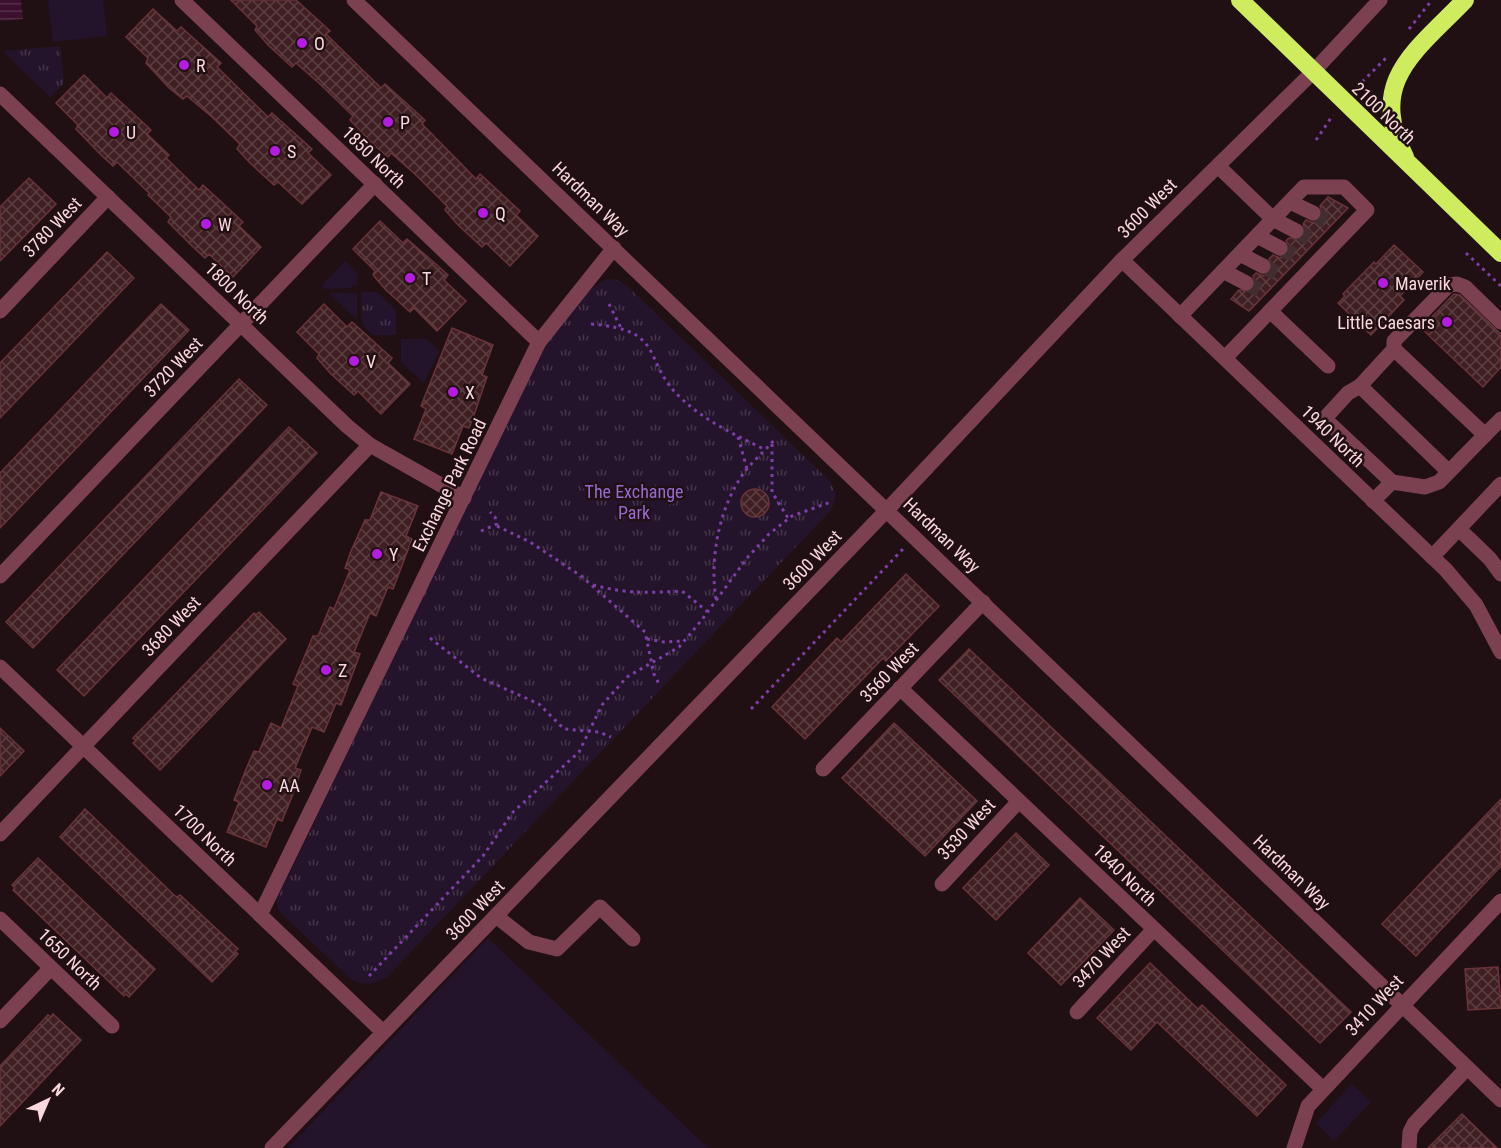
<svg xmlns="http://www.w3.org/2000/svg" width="1501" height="1148" viewBox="0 0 1501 1148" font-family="'Roboto Condensed',sans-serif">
<defs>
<pattern id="park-tufts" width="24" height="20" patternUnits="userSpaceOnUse" patternTransform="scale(1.5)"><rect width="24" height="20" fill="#23142b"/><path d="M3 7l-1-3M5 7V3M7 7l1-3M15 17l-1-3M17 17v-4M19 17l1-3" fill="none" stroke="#443549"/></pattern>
<pattern id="water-rules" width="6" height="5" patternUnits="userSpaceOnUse" patternTransform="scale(1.5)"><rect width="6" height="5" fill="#3b0f2d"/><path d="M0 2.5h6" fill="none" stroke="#58314b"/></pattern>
<pattern id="building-cross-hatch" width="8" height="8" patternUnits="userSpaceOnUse" patternTransform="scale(1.5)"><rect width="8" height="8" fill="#401f22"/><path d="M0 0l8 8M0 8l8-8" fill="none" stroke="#5c3f42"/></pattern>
</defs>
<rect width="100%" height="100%" fill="#211013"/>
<!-- green -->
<g fill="#23142b">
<polygon points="48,0 103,0 107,36 53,42"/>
<polygon points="345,261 357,273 357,285 352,285 352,288 325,289 322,286"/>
<polygon points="329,293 357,293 357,320"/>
<polygon points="401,339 426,339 439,351 424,383 401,362"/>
<polygon points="488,938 708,1148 288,1148"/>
<polygon points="1352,1084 1371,1102 1334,1141 1316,1123"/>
</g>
<!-- park -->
<g fill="url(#park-tufts)">
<polygon points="60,46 64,83 50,97 3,51"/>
<path d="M 607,279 L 618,280 L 626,285 L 831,482 L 836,495 L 832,509 L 387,977 C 374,984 366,986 352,980 L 279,911 C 273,894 279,887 290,873 L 533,367 C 549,340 579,292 607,279 Z"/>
<polygon points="361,292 377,292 396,310 396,335 373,335 362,324"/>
</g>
<!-- water -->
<polygon fill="url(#water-rules)" points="0,0 21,0 23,19 0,21"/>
<!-- building -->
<g fill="url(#building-cross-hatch)" stroke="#6a333a" stroke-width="1.5">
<polygon points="231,0 296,0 330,31 326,34 381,88 385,84 425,120 422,124 476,179 480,174 520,211 516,215 538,236 510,266 486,243 482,247 458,225 445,210 447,206 416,175 391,153 388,157 374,145 350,120 353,116 321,85 296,63 292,67 268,45 255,30 257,26"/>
<polygon points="153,9 177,31 181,27 221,63 217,67 268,117 272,113 312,149 308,153 331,175 302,204 278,182 274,185 250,163 237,149 240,144 212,117 187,96 183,99 169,88 146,63 148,58 126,37"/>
<polygon points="84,75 107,98 111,93 151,130 147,134 169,155 166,158 199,190 203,185 243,222 239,226 261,247 233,277 209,254 205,258 192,246 168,222 171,217 148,195 150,194 117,162 113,166 100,154 76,129 78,125 56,103"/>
<polygon points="29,178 56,204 0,261 0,207"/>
<polygon points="1328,197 1348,208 1249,311 1231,299 1239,290 1252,291 1256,283 1253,276 1256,273 1263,276 1269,274 1273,266 1269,259 1273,255 1280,258 1286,256 1290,248 1286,241 1289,238 1302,239 1306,231 1303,224 1306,220 1313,223 1319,221 1323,213 1320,206"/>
<polygon points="380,221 403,243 407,239 438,266 448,275 444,280 466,301 437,331 414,308 410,312 385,289 373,275 375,271 353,249"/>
<polygon points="1394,245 1423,272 1400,296 1404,300 1371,335 1338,303 1345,296 1343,294 1374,262 1376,264"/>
<polygon points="107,252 134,278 0,418 0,363"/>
<polygon points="1454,294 1460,295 1501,334 1501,367 1483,387 1421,328"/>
<polygon points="161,304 189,330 0,528 0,473"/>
<polygon points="324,304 347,327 352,322 392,358 388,363 410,384 381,414 358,391 354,395 330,373 317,358 319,354 297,332"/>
<polygon points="452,328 493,345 482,375 487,377 474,415 469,428 463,426 452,454 414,439 426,409 421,406"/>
<polygon points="239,379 267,405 33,648 6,622"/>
<polygon points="289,427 317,453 84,696 57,670"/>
<circle cx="755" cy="503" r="14"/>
<polygon points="381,492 418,506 406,536 412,539 393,589 388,587 376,616 370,613 354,652 360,654 341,705 336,703 324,732 312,727 295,768 301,770 295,789 282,821 277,819 266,847 227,832 239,802 234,800 246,769 254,751 259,752 271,723 281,728 298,686 293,684 313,636 318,636 330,607 334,609 350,570 345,568 351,551 365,520 370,520"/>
<polygon points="906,574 939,606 886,661 883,658 805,739 772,707 837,638 841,642"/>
<polygon points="259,612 286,639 160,770 133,743 136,741 133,738 254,613 256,615"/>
<polygon points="969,649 1351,1012 1320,1043 939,680"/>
<polygon points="894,723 977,801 925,856 842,778"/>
<polygon points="0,728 24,751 0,776"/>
<polygon points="1501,799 1501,866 1416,956 1382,924"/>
<polygon points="85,809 174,895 177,897 180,895 238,949 235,951 238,954 212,982 60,837"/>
<polygon points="1016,833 1049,865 996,920 963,888"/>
<polygon points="38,858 155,969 129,997 126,994 124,996 13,890 15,888 12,885"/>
<polygon points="1080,898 1114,930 1061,985 1028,953"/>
<polygon points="1150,963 1198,1009 1202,1005 1286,1085 1257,1116 1157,1022 1131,1050 1097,1018"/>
<polygon points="1498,967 1501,1008 1468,1010 1465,969"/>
<polygon points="53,1014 81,1040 0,1126 0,1066 48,1015 51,1017"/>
<polygon points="1462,1114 1497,1148 1428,1148"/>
</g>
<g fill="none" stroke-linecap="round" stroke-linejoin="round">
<!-- minor-tunnel -->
<g stroke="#422e31" stroke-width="15" stroke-dasharray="15 8" stroke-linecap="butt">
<polyline points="1313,213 1332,224"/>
<polyline points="1296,231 1316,241"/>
<polyline points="1280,248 1300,258"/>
<polyline points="1263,266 1282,276"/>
<polyline points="1246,283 1266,293"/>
</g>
<!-- path -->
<g stroke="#7f3da7" stroke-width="3" stroke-dasharray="3 4.5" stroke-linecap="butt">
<polyline points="1409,29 1432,0"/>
<polyline points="1357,87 1386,58"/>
<polyline points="1316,140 1333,115"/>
<polyline points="1466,253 1501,286"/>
<polyline points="609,304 621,328"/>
<path d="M 591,324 C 669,330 640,362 683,400 C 707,422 737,436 766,450"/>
<polyline points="738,437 747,469"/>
<polyline points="772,444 772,492 788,518"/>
<polyline points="497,526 530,542 581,576 645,632 654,674 660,686"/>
<polyline points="481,531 497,524 495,517 490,512"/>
<path d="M 593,585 C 628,594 647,593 682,591 L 708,612"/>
<path d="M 716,599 C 709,557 720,504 746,470 C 755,459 766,450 775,439"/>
<polyline points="430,638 481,678 539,704 564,729 599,732 611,737"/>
<polyline points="647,639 664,642 684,641"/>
<polyline points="751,709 903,549"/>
<polyline points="369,976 483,856 513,812 579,752 602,705 627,677 679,647 701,621 747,558 769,534 792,516 831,502"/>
</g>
<!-- minor -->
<g stroke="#7b4151" stroke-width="15">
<polyline points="182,0 539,342"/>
<polyline points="354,0 1501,1100"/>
<polyline points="0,94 347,426 370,445 464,498"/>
<polyline points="1290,202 1313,213"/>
<polyline points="1257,236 1280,248"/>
<polyline points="1240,254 1263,266"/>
<polyline points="1122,260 1446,570 1476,605 1501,652"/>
<polyline points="1223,271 1246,283"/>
<polyline points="0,311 108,197"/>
<polyline points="1270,311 1328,366"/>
<polyline points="1180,316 1273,219 1218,166"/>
<polyline points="1394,349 1394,341 1449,285 1457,284 1465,287 1501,322"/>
<polyline points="1225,358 1367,210 1344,187 1304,187 1273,219 1296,231"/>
<polyline points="1360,386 1348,393 1327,416 1328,422 1392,482"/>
<polyline points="1485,435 1501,419"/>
<polyline points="1373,501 1392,482 1425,487 1439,482 1485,435 1394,349 1360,386 1449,472"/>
<polyline points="1459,529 1490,559 1501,574"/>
<polyline points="1432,557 1501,484"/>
<polyline points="0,576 375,184"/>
<polyline points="0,667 383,1032"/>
<polyline points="900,688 1323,1089"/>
<polyline points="823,769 983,602"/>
<polyline points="0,834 370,445"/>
<polyline points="942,884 1019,801"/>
<polyline points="260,915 539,342 614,248"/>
<polyline points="496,916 529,942 557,949 600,907 633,939"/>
<polyline points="0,919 112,1026"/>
<polyline points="1077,1012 1154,929"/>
<polyline points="0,1021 51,968"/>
<polyline points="272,1148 887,510 1122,260 1312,73 1380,0"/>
<polyline points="1294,1148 1308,1106 1501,901"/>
<polyline points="1409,1148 1410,1132 1414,1124 1467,1068"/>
</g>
<!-- highway -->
<g stroke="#cfec5f" stroke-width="18">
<polyline points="1240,0 1501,253"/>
<path d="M 1405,157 C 1367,81 1415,52 1465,0"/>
</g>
</g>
<!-- markers -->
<g fill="#b61be1" stroke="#211013" stroke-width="2">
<circle cx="302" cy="43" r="6"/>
<circle cx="184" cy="65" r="6"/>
<circle cx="388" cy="122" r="6"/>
<circle cx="114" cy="132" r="6"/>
<circle cx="275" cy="151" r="6"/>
<circle cx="483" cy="213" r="6"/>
<circle cx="206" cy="224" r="6"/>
<circle cx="410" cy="278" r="6"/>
<circle cx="1383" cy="283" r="6"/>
<circle cx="1447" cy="322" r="6"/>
<circle cx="354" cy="361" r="6"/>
<circle cx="453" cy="392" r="6"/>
<circle cx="377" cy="554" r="6"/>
<circle cx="326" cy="670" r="6"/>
<circle cx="267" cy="785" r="6"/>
</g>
<g text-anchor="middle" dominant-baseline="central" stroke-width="5" stroke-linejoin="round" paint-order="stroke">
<!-- poi labels -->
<g font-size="18" fill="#fad6dd" stroke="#211013" text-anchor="start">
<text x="314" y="43">O</text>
<text x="196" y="65">R</text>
<text x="400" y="122">P</text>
<text x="126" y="132">U</text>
<text x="287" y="151">S</text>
<text x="495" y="213">Q</text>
<text x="218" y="224">W</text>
<text x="422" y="278">T</text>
<text x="1395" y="283">Maverik</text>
<text x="1435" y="322" text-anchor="end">Little Caesars</text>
<text x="366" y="361">V</text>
<text x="465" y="392">X</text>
<text x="389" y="554">Y</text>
<text x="338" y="670">Z</text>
<text x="279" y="785">AA</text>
</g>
<!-- street labels -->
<g font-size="18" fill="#fad6dd" stroke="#211013">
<text transform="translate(1384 113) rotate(44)">2100 North</text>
<text transform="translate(374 157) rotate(44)">1850 North</text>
<text transform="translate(591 199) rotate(44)">Hardman Way</text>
<text transform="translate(1147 208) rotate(-45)">3600 West</text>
<text transform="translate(52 227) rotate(-46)">3780 West</text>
<text transform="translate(237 293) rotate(44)">1800 North</text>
<text transform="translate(173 367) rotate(-46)">3720 West</text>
<text transform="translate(1333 436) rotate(44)">1940 North</text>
<text transform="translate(449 485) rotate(-64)">Exchange Park Road</text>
<text transform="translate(942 535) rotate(44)">Hardman Way</text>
<text transform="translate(812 560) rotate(-46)">3600 West</text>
<text transform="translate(171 626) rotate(-46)">3680 West</text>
<text transform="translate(889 672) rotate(-46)">3560 West</text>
<text transform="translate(966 829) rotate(-47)">3530 West</text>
<text transform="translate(205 835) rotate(44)">1700 North</text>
<text transform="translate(1292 872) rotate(44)">Hardman Way</text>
<text transform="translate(1125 875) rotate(44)">1840 North</text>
<text transform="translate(475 910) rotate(-46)">3600 West</text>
<text transform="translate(1101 957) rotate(-47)">3470 West</text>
<text transform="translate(70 959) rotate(44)">1650 North</text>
<text transform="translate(1374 1005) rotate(-47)">3410 West</text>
</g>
<!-- park labels -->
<g font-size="18" fill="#976ad2" stroke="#211013">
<text x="634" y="491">The Exchange<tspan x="634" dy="21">Park</tspan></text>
</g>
</g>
<!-- north arrow -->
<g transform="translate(48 1100) rotate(44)" stroke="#211013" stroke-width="4.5" paint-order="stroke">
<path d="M0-4.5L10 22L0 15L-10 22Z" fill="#fad6dd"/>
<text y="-9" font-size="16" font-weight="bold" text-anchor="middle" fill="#fad6dd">N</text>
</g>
</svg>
